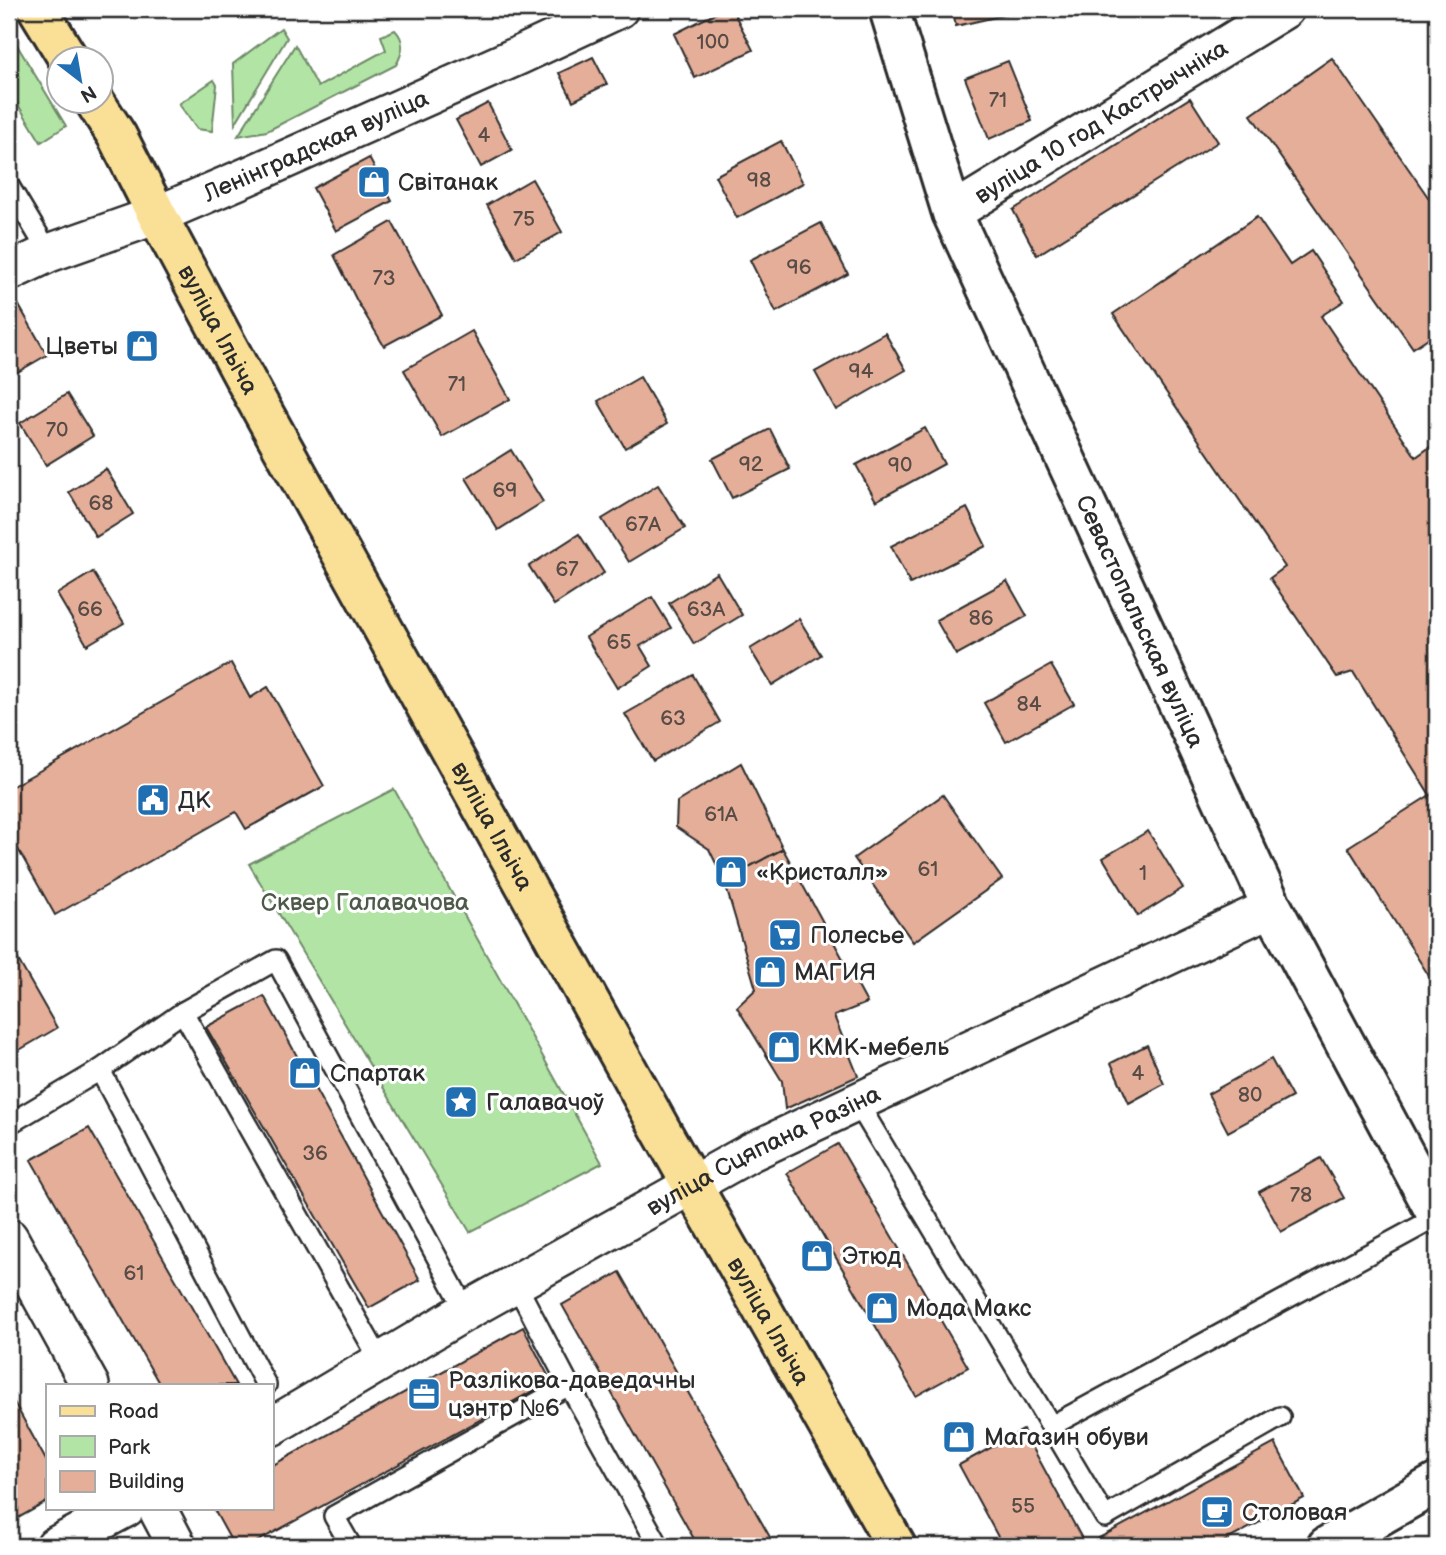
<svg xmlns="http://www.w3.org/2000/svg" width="1446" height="1555" viewBox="0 0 1446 1555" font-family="'Balsamiq Sans',sans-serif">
<rect width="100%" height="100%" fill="#fff"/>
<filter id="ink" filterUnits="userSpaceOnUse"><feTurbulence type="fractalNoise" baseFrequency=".0143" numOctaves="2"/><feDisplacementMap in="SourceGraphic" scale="14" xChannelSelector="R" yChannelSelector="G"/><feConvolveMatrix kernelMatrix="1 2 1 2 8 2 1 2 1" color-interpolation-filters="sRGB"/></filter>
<g filter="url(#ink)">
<!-- green -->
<g fill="#b2e5a5" stroke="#6e8868" stroke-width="2">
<polygon points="281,28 287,38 235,124 233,64"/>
<path d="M 395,30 C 406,41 403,53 396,65 L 267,131 L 238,136 L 295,45 L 318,87 L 386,50 L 381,36 Z"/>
<polygon points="9,32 66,126 41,142 9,90"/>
<polygon points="214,80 217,85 212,131 197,129 179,104"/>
<polygon points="394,789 602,1163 470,1232 249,864"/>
</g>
<!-- building -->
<g fill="#e4ae99" stroke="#2b2b2b" stroke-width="2">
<polygon points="724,9 732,9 753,50 695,78 674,34"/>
<polygon points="952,9 1008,9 1009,14 956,26"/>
<polygon points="593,57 607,84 573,101 559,73"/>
<polygon points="1332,58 1437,210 1437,332 1413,348 1251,115"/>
<polygon points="1008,61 1032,121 989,139 965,78"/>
<polygon points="1190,98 1218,142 1037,255 1013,210"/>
<polygon points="488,103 512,150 481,167 456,120"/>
<polygon points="781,141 803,183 737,218 715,176"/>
<polygon points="369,158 392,201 336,231 313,188"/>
<polygon points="532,179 562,232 516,258 487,205"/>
<polygon points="1257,217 1290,265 1311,251 1344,301 1321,316 1416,457 1437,442 1437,981 1434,984 1348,847 1430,795 1353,672 1337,677 1270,578 1285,567 1113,314"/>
<polygon points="392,222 442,315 384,346 357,301 334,255"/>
<polygon points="821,223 848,274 776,312 750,260"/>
<polygon points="17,302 47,355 9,377 9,307"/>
<polygon points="472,331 510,399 442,437 404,370"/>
<polygon points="885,333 906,370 836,410 815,372"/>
<polygon points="640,377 667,424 625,448 598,401"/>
<polygon points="67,394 93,436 46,465 20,423"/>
<polygon points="925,428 944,464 876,501 856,465"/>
<polygon points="770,429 790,469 732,498 712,459"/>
<polygon points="511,450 543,502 498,530 466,478"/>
<polygon points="106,469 133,514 96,537 69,492"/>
<polygon points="658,485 685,528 629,562 602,519"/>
<polygon points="967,508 986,546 910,584 891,546"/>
<polygon points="579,534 604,573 554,605 529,566"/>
<polygon points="93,572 124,623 87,645 57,594"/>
<polygon points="717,573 742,615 694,644 669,603"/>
<polygon points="1007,581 1027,616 956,655 936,620"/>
<polygon points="652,597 671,628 640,646 652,666 617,688 586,637"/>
<polygon points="799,619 821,655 772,685 750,649"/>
<polygon points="231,663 250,698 268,687 324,786 246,829 236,812 55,915 9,833 9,788"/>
<polygon points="1051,665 1074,704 1006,742 984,703"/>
<polygon points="693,675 720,722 653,761 625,714"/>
<polygon points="741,763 783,849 724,880 709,849 676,827 677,802"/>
<polygon points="943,795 1002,879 913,942 854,858"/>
<polygon points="1148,831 1183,888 1138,916 1103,858"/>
<polygon points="783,849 867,1003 834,1016 858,1076 785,1109 782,1081 737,1007 756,989 724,880"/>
<polygon points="17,958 57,1028 9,1056 9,962"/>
<polygon points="264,996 420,1280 369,1308 206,1027"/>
<polygon points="1147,1045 1164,1084 1129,1103 1111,1063"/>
<polygon points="1271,1059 1292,1097 1228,1132 1208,1094"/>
<polygon points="89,1128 236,1385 160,1385 31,1160"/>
<polygon points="838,1144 968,1367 916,1396 787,1173"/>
<polygon points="1321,1158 1344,1198 1281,1232 1259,1192"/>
<polygon points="620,1272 775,1546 698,1546 562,1305"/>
<polygon points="523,1327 551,1381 249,1546 234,1546 213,1508 271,1508 271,1466"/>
<polygon points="9,1393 47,1462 47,1502 9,1523"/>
<polygon points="1023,1430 1086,1546 1003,1546 959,1465"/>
<polygon points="1275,1443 1304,1498 1216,1546 1087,1546 1086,1545"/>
</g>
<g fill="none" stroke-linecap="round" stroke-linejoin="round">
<defs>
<g id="service">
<polyline points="9,186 49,253"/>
<polyline points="100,1070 183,1012"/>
<polyline points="857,1102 1051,1426"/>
<polyline points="9,1124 100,1070 266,1385"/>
<polyline points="516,1284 569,1385 659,1546"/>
<polyline points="381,1362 183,1012 276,960 466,1311"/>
<polyline points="1280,1417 1105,1517 1051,1426 1437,1217"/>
<polyline points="351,1546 334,1516 569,1385"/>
</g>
<g id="minor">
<path id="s1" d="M 952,213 L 1285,9"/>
<path id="s2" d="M 9,272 L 49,253 L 157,215 L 246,177 L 520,55 L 619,9"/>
<polyline points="9,1238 90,1385"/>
<path id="s3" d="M 271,1427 L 466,1311 L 751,1152 L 1272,907"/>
<polyline points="157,1508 177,1546"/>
<polyline points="55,1546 126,1508"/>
</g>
<g id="tertiary">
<path id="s4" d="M 889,9 L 952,213 L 1272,907 L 1437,1215"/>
<polyline points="1327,1546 1437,1483"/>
</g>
<g id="primary">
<polyline points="38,9 69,60"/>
<path id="s5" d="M 95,102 L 117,136 L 157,215 L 253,394 L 662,1132 L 896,1546"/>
</g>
</defs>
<!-- service casing -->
<use href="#service" stroke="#2b2b2b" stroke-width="24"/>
<!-- minor casing -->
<use href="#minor" stroke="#2b2b2b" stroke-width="42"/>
<!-- tertiary casing -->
<use href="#tertiary" stroke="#2b2b2b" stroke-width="44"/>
<!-- primary casing -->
<use href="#primary" stroke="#2b2b2b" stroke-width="44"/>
<!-- service -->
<use href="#service" stroke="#fff" stroke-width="19"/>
<!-- minor -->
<use href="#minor" stroke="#fff" stroke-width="37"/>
<!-- tertiary -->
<use href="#tertiary" stroke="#fff" stroke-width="38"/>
<!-- primary -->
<use href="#primary" stroke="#fadf96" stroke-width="38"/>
</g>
</g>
<!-- icons -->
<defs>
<symbol id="shop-square" viewBox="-11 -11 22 22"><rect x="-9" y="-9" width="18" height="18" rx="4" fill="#1f6fb2" stroke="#fff"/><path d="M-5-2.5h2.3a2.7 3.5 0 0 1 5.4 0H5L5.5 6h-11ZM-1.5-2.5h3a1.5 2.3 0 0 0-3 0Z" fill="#fff"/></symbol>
<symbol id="civic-square" viewBox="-11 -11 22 22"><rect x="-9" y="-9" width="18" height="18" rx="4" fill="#1f6fb2" stroke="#fff"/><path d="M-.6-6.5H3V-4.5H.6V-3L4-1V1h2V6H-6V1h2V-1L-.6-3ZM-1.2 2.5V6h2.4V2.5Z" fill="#fff"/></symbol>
<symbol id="supermarket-square" viewBox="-11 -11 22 22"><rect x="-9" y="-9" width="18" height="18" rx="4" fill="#1f6fb2" stroke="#fff"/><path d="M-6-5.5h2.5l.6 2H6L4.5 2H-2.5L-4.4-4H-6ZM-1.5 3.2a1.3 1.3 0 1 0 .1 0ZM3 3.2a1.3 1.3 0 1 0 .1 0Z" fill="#fff"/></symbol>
<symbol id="sight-square" viewBox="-11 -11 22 22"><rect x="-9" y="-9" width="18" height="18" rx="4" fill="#1f6fb2" stroke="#fff"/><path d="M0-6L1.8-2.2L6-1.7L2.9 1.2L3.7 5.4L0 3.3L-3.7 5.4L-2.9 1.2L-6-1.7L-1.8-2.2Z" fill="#fff"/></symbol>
<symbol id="office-square" viewBox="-11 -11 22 22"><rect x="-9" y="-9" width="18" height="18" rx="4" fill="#1f6fb2" stroke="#fff"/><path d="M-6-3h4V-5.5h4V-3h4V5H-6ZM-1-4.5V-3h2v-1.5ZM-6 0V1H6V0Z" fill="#fff"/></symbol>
<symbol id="cafe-square" viewBox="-11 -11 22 22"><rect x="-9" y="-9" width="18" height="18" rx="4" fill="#1f6fb2" stroke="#fff"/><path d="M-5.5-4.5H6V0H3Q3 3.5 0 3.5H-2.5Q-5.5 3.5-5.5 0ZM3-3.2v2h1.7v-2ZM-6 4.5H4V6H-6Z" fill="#fff"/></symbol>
</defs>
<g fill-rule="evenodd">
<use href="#shop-square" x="355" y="163" width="38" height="38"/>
<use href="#shop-square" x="123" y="327" width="38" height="38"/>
<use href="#civic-square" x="134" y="781" width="38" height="38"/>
<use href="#shop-square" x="712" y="853" width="38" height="38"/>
<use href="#supermarket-square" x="766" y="916" width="38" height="38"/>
<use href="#shop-square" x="751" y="953" width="38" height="38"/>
<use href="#shop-square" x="765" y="1028" width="38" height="38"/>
<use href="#shop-square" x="286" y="1054" width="38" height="38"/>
<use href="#sight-square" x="442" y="1083" width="38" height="38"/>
<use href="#shop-square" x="798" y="1237" width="38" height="38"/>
<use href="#shop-square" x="863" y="1289" width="38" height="38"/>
<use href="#office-square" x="405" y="1375" width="38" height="38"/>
<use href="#shop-square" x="940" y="1418" width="38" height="38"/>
<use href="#cafe-square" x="1198" y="1493" width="38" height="38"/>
</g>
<g text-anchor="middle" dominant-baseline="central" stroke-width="6" stroke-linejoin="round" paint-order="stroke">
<!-- number labels -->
<g font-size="21" fill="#594c46">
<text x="713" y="42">100</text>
<text x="998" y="100">71</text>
<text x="484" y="135">4</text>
<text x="759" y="180">98</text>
<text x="524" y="219">75</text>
<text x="799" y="267">96</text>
<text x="384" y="278">73</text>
<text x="861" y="371">94</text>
<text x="457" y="384">71</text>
<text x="57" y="430">70</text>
<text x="751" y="464">92</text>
<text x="900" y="465">90</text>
<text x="505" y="490">69</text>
<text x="101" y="503">68</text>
<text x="643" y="524">67А</text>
<text x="567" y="569">67</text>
<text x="90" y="609">66</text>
<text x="706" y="609">63А</text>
<text x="981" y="618">86</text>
<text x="619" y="642">65</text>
<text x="1029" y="704">84</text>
<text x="673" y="718">63</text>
<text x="721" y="814">61А</text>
<text x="928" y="869">61</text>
<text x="1143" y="873">1</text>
<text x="1138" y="1073">4</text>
<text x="1250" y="1095">80</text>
<text x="315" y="1153">36</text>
<text x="1301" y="1195">78</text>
<text x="134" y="1273">61</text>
<text x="1023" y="1506">55</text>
</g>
<!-- street labels -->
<g font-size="24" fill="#2b2b2b" stroke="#fff">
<text stroke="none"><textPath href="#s1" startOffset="175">вуліца 10 год Кастрычніка</textPath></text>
<text stroke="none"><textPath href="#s2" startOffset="332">Ленінградская вуліца</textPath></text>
<text stroke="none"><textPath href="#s5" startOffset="259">вуліца Ільіча</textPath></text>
<text stroke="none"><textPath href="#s4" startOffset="663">Севастопальская вуліца</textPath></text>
<text stroke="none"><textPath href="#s5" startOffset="826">вуліца Ільіча</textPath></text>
<text stroke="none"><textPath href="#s3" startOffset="565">вуліца Сцяпана Разіна</textPath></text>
<text stroke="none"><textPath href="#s5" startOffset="1393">вуліца Ільіча</textPath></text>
</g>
<!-- poi labels -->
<g font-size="24" fill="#2b2b2b" stroke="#fff" text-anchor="start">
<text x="398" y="182">Світанак</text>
<text x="118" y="346" text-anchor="end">Цветы</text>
<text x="178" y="800">ДК</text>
<text x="756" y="872">«Кристалл»</text>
<text x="810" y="935">Полесье</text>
<text x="794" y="972">МАГИЯ</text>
<text x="808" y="1047">КМК-мебель</text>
<text x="330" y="1073">Спартак</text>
<text x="486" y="1102">Галавачоў</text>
<text x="842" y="1256">Этюд</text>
<text x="906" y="1308">Мода Макс</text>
<text x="448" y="1380">Разлікова-даведачны<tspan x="448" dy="28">цэнтр №6</tspan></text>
<text x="984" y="1437">Магазин обуви</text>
<text x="1242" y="1512">Столовая</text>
</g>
<!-- park labels -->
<g font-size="24" fill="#4d5a4a" stroke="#fff">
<text x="365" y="902">Сквер Галавачова</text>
</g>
</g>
<!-- margin -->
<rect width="1446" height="1555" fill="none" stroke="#fff" stroke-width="35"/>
<rect x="18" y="18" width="1411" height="1520" fill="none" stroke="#2b2b2b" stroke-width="2.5" filter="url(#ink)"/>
<!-- legend -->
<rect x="46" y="1384" width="228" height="126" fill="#ffffff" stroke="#aaaaaa" stroke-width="2"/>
<rect x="60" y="1406" width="35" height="10" fill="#fadf96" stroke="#aaaaaa" stroke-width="2"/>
<text x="108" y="1418" font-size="21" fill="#2b2b2b">Road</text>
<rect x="60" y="1436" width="35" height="21" fill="#b2e5a5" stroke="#aaaaaa" stroke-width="2"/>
<text x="108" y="1454" font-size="21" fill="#2b2b2b">Park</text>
<rect x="60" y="1471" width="35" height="21" fill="#e4ae99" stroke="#aaaaaa" stroke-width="2"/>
<text x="108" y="1488" font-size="21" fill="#2b2b2b">Building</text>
<!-- north arrow -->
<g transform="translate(80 80) rotate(149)"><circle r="33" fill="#ffffff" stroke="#aaaaaa" stroke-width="2"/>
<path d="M0-5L12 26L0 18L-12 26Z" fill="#1f6fb2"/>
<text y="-10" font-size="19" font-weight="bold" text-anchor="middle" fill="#2b2b2b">N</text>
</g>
</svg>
